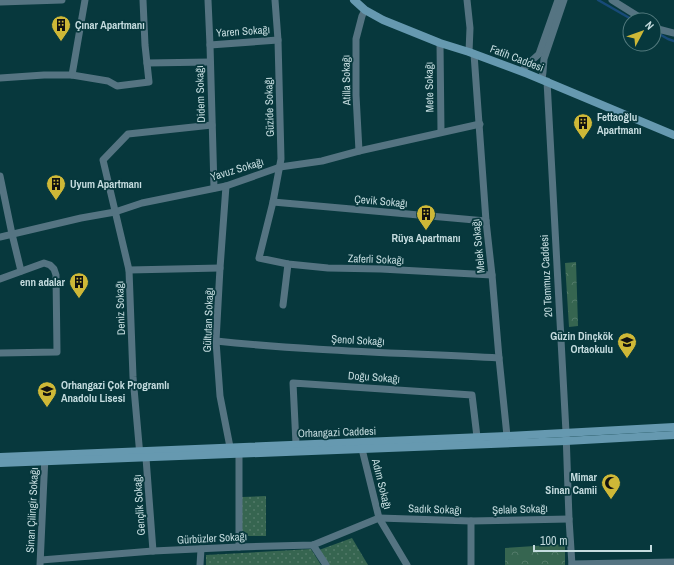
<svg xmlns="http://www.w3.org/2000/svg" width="674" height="565" viewBox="0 0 674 565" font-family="'Archivo Narrow',sans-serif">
<defs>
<pattern id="grass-dots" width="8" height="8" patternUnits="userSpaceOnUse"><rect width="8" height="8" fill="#366550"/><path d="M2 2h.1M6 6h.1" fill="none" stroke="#527a69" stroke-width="1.8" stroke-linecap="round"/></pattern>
<pattern id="forest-crowns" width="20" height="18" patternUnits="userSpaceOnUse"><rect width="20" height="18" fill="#366550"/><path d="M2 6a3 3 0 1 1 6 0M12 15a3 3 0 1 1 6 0" fill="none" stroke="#527a69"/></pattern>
</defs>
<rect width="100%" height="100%" fill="#07383d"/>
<!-- grass -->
<g fill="url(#grass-dots)">
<polygon points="266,496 266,536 242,536 242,497"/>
<polygon points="352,538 368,565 329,565 319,550"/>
<polygon points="311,549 321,565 206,565 206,555"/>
</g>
<!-- forest -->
<g fill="url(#forest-crowns)">
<polygon points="576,262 578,326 569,327 565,263"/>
<polygon points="565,544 565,565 505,565 505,548"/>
</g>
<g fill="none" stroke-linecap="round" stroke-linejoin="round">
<!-- stream -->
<g stroke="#174a78" stroke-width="2.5">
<polyline points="598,0 633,20"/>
<polyline points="654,31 668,39 674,41"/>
</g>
<!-- street -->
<g stroke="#557482" stroke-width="7">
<polyline points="208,0 210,45 214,188"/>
<polyline points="275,0 278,40 281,159 273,202 259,258 288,264 328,268 381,269 492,275"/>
<polyline points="467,0 470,28 469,52"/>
<polyline points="612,0 644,20"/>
<polyline points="0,2 62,0"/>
<polyline points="654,27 658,29 674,33"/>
<polyline points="440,43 441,132"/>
<polyline points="210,45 278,40"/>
<polyline points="474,54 486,221 492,275 499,358 507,436"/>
<polyline points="147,63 210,62"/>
<polyline points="522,71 528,64 539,54 558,0"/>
<polyline points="72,75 108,81 117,86 149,82 145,45 143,0"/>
<polyline points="0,78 44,75 72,75 85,0"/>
<polyline points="542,79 543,72 544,59 564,0"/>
<polyline points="547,81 566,432 569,519 572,565"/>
<polyline points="359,151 356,95 356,39 362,16 365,10"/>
<polyline points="0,176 12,234 21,271"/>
<polyline points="226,186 220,268 216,341 220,396 230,447"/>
<polyline points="273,202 486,221"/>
<polyline points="0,237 81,218 115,212 142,203 226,186 280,167 322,161 359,151 480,124"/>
<polyline points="129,270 220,268"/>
<polyline points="0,279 44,263 50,265 54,269 56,275 57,352 0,353"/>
<polyline points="283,305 288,264"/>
<path d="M 216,341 C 310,351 405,353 499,358"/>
<polyline points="296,444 293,383 472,395 477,437"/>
<polyline points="362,449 379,518 407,565"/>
<polyline points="140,456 133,377 129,270 103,160 128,134 212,125"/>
<polyline points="146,458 153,551"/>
<polyline points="471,521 471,565"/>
<polyline points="313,545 326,565"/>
<polyline points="239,547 239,453"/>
<polyline points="41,560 153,551 239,547 313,545 379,518 471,521 569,519"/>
<polyline points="572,564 674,562"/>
<polyline points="40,565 45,456"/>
<polyline points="200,565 201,549"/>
</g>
<!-- secondary -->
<g stroke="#6699b0" stroke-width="8">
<polyline points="354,0 365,10 383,20 440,43 469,52 528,74 674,135"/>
<polyline points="0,457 507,436 674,427"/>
<polyline points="0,463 566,441 674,435"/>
</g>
</g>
<!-- icons -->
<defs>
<symbol id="building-pin" viewBox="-11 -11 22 30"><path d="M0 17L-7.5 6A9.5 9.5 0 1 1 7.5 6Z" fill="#ceb837" stroke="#07383d"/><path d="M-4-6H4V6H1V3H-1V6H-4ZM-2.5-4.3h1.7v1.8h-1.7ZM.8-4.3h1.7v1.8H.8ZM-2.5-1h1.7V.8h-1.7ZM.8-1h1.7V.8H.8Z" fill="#111"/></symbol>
<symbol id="school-pin" viewBox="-11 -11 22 30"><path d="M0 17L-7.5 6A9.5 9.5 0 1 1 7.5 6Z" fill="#ceb837" stroke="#07383d"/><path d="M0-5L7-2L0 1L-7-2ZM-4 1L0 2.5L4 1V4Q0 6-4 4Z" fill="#111"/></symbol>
<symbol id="mosque-pin" viewBox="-11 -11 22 30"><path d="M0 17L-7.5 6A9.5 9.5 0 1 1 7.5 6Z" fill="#ceb837" stroke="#07383d"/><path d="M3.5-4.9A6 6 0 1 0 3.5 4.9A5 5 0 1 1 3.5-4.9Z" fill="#111"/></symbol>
</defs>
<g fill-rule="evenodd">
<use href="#building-pin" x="50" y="14" width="22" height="30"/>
<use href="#building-pin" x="572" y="112" width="22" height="30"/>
<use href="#building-pin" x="45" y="173" width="22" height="30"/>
<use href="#building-pin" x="415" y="203" width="22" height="30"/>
<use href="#building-pin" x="68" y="271" width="22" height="30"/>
<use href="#school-pin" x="616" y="331" width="22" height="30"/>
<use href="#school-pin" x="36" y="380" width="22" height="30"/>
<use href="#mosque-pin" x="600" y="472" width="22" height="30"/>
</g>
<g text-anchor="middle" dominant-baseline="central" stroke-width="3.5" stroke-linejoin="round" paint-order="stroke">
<!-- poi labels -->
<g font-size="11" font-weight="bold" fill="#c5dcdf" stroke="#07383d" text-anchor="start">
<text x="75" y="25">Çınar Apartmanı</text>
<text x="597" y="117">Fettaoğlu<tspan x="597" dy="13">Apartmanı</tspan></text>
<text x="70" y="184">Uyum Apartmanı</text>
<text x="426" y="238" text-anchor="middle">Rüya Apartmanı</text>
<text x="65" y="282" text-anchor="end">enn adalar</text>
<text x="613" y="336" text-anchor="end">Güzin Dinçkök<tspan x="613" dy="13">Ortaokulu</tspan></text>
<text x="61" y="385">Orhangazi Çok Programlı<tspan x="61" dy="13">Anadolu Lisesi</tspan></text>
<text x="597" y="477" text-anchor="end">Mimar<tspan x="597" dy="13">Sinan Camii</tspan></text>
</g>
<!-- street labels -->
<g font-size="11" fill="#c5dcdf" stroke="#07383d">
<text transform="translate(243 31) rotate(-4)">Yaren Sokağı</text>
<text transform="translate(517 58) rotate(21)">Fatih Caddesi</text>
<text transform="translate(346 80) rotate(-91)">Atilla Sokağı</text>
<text transform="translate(429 87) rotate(-91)">Mete Sokağı</text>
<text transform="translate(200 94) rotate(-92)">Didem Sokağı</text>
<text transform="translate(269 107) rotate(-92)">Güzide Sokağı</text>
<text transform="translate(237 169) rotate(-17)">Yavuz Sokağı</text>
<text transform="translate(381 201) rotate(5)">Çevik Sokağı</text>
<text transform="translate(478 246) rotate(-96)">Melek Sokağı</text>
<text transform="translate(376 259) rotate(2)">Zaferli Sokağı</text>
<text transform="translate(546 276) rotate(-93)">20 Temmuz Caddesi</text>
<text transform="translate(120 308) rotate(-92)">Deniz Sokağı</text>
<text transform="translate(208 320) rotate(-88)">Gültutan Sokağı</text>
<text transform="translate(358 340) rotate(3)">Şenol Sokağı</text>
<text transform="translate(374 377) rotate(4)">Doğu Sokağı</text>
<text transform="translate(337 432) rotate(-2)">Orhangazi Caddesi</text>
<text transform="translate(382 484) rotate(76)">Adım Sokağı</text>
<text transform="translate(139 505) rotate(-94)">Gençlik Sokağı</text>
<text transform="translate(435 509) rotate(2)">Sadık Sokağı</text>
<text transform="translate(520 509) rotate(-2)">Şelale Sokağı</text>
<text transform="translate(32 510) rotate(-87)">Sinan Çilingir Sokağı</text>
<text transform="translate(212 538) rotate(-3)">Gürbüzler Sokağı</text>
</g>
</g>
<!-- north arrow -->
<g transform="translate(642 32) rotate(49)"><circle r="19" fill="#07383d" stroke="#537a7e"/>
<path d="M0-3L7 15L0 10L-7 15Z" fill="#ceb837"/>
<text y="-6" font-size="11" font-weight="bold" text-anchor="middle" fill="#c5dcdf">N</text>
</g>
<!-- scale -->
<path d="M534 545v6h117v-6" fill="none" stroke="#c5dcdf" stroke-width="2"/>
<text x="540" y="545" font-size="12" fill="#c5dcdf" stroke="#07383d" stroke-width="3" paint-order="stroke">100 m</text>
</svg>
